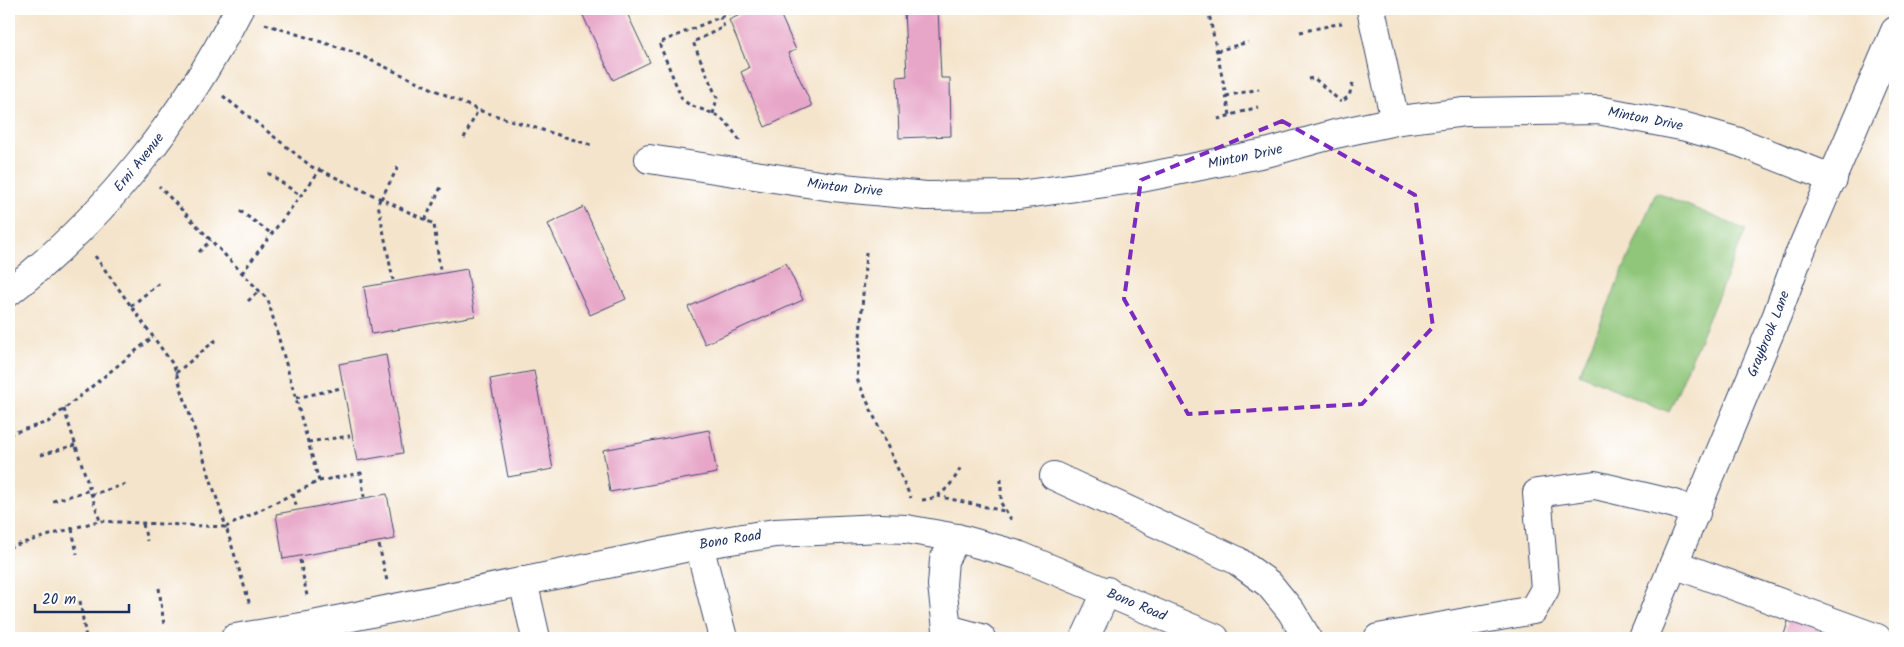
<svg xmlns="http://www.w3.org/2000/svg" width="1904" height="647" viewBox="0 0 1904 647" font-family="Kalam,sans-serif">
<rect width="100%" height="100%" fill="#fff"/>
<filter id="ink" filterUnits="userSpaceOnUse"><feTurbulence type="fractalNoise" baseFrequency=".02" numOctaves="2"/><feDisplacementMap in="SourceGraphic" scale="10" xChannelSelector="R" yChannelSelector="G"/><feConvolveMatrix kernelMatrix="1 2 1 2 8 2 1 2 1" color-interpolation-filters="sRGB"/></filter>
<filter id="wash" filterUnits="userSpaceOnUse"><feTurbulence type="fractalNoise" baseFrequency=".0096" numOctaves="4" result="noise"/><feDisplacementMap in="SourceGraphic" scale="20" xChannelSelector="R" yChannelSelector="G"/><feGaussianBlur stdDeviation="1.12" result="paint"/><feColorMatrix in="noise" values="0 0 0 0 0 0 0 0 0 0 0 0 0 0 0 0 0 1.4 0 .05"/><feComposite in="paint" operator="in"/></filter>
<g filter="url(#wash)">
<rect width="100%" height="100%" fill="#f4e4cb"/>
<!-- green -->
<polygon fill="#8fc679" stroke="#557a6c" points="1656,192 1746,230 1669,412 1579,374"/>
<g id="blocks">
<!-- building -->
<g fill="#e7a5c7">
<polygon points="580,9 625,9 650,62 613,80"/>
<polygon points="753,9 778,9 796,50 788,53 812,106 765,127 741,72 749,68 729,20"/>
<polygon points="904,9 938,9 941,78 950,78 951,136 899,138 897,77 907,76"/>
<polygon points="584,207 626,299 590,315 548,224"/>
<polygon points="786,263 803,300 705,344 688,307"/>
<polygon points="467,269 475,316 372,334 364,287"/>
<polygon points="386,355 403,453 357,461 339,364"/>
<polygon points="534,371 553,469 508,477 490,379"/>
<polygon points="709,430 717,473 610,492 603,450"/>
<polygon points="387,494 395,539 283,559 276,514"/>
<polygon points="1790,615 1823,625 1818,638 1783,638"/>
</g>
</g>
</g>
<g filter="url(#ink)">
<use href="#blocks" fill-opacity="0" stroke="#3c4a6e" stroke-width="1"/>
<g fill="none" stroke-linecap="round" stroke-linejoin="round">
<defs>
<g id="minor">
<polyline points="1371,9 1395,121"/>
<path id="s1" d="M 649,159 L 833,187 L 926,196 L 1019,195 L 1141,178 L 1270,152 L 1335,134 L 1400,120 L 1465,112 L 1598,110 L 1686,127 L 1739,142 L 1833,179"/>
<path id="s2" d="M 9,292 C 105,217 184,117 239,9"/>
<polyline points="1054,476 1236,560 1269,584 1291,611 1306,636"/>
<polyline points="699,545 723,638"/>
<polyline points="1674,564 1877,638"/>
<polyline points="523,581 536,638"/>
<polyline points="948,629 981,638"/>
<path id="s3" d="M 235,638 L 313,625 L 699,545 L 775,533 L 880,528 L 906,529 L 957,538 L 1018,555 L 1215,638"/>
<polyline points="948,638 942,585 944,560 957,538"/>
<polyline points="1085,638 1107,591"/>
<polyline points="1378,638 1533,610 1545,589 1537,493 1595,485 1675,504 1696,513"/>
<path id="s4" d="M 1643,638 L 1777,315 L 1797,260 L 1895,31"/>
</g>
</defs>
<!-- minor casing -->
<use href="#minor" stroke="#3c4a6e" stroke-width="30"/>
<!-- path -->
<g stroke="#3c4a6e" stroke-width="3" stroke-dasharray="4 4" stroke-linecap="butt">
<path d="M 739,9 L 659,43 L 682,99 C 691,108 704,109 714,114 C 727,121 734,132 741,143"/>
<polyline points="1208,9 1230,115"/>
<polyline points="265,24 353,52 478,110 594,146"/>
<polyline points="1300,32 1342,23"/>
<polyline points="1217,51 1248,42"/>
<polyline points="1308,79 1314,78 1341,102"/>
<polyline points="223,96 312,167 320,170 242,273"/>
<polyline points="1226,96 1259,89"/>
<polyline points="1344,100 1349,96 1354,80"/>
<polyline points="713,114 717,98 693,42 724,27 720,17"/>
<polyline points="1218,119 1258,107"/>
<polyline points="464,138 478,110"/>
<polyline points="320,170 434,224 440,270"/>
<polyline points="268,173 301,196"/>
<polyline points="380,199 378,204 393,280"/>
<polyline points="381,199 398,167"/>
<polyline points="240,211 272,234"/>
<polyline points="425,220 441,187"/>
<polyline points="199,252 211,240"/>
<polyline points="866,252 857,379 911,498"/>
<polyline points="95,256 174,366 226,527 319,481 268,300 159,186"/>
<polyline points="248,301 259,291"/>
<polyline points="131,306 162,281"/>
<polyline points="176,373 217,339"/>
<polyline points="296,398 341,388"/>
<polyline points="64,409 100,521"/>
<polyline points="9,434 48,422 153,337"/>
<polyline points="308,442 350,436"/>
<polyline points="41,455 75,445"/>
<polyline points="1001,479 1001,503 1012,521"/>
<polyline points="319,481 361,473 364,497"/>
<polyline points="293,494 297,509"/>
<polyline points="91,495 129,483"/>
<polyline points="937,496 1004,511"/>
<path d="M 922,500 C 942,499 954,482 961,466"/>
<polyline points="53,501 90,490"/>
<polyline points="143,524 147,541"/>
<polyline points="72,529 77,554"/>
<polyline points="379,545 387,581"/>
<polyline points="9,547 98,521 226,527 250,605"/>
<polyline points="300,560 307,596"/>
<polyline points="159,588 164,625"/>
<polyline points="80,601 86,638"/>
</g>
<!-- minor -->
<use href="#minor" stroke="#fff" stroke-width="28"/>
</g>
</g>
<!-- marked area -->
<path fill="none" stroke="#7b2cbf" stroke-width="4" stroke-dasharray="10 6" stroke-linejoin="round" d="M 1282,121 L 1415,195 L 1433,327 L 1362,404 L 1188,414 L 1124,299 L 1141,180 Z"/>
<g text-anchor="middle" dominant-baseline="central" stroke-width="4" stroke-linejoin="round" paint-order="stroke">
<!-- street labels -->
<g font-size="14" fill="#1b2f5e" stroke="#fff">
<text stroke="none"><textPath href="#s1" startOffset="1008">Minton Drive</textPath></text>
<text stroke="none"><textPath href="#s1" startOffset="602">Minton Drive</textPath></text>
<text stroke="none"><textPath href="#s2" startOffset="184">Erni Avenue</textPath></text>
<text stroke="none"><textPath href="#s1" startOffset="198">Minton Drive</textPath></text>
<text stroke="none"><textPath href="#s4" startOffset="329">Graybrook Lane</textPath></text>
<text stroke="none"><textPath href="#s3" startOffset="505">Bono Road</textPath></text>
<text stroke="none"><textPath href="#s3" startOffset="925">Bono Road</textPath></text>
</g>
</g>
<!-- margin -->
<rect width="1904" height="647" fill="none" stroke="#fff" stroke-width="30"/>
<!-- scale -->
<path d="M35 604v8h94v-8" fill="none" stroke="#1b2f5e" stroke-width="2.5"/>
<text x="42" y="604" font-size="15" fill="#1b2f5e" stroke="#ffffff" stroke-width="4" paint-order="stroke">20 m</text>
</svg>
